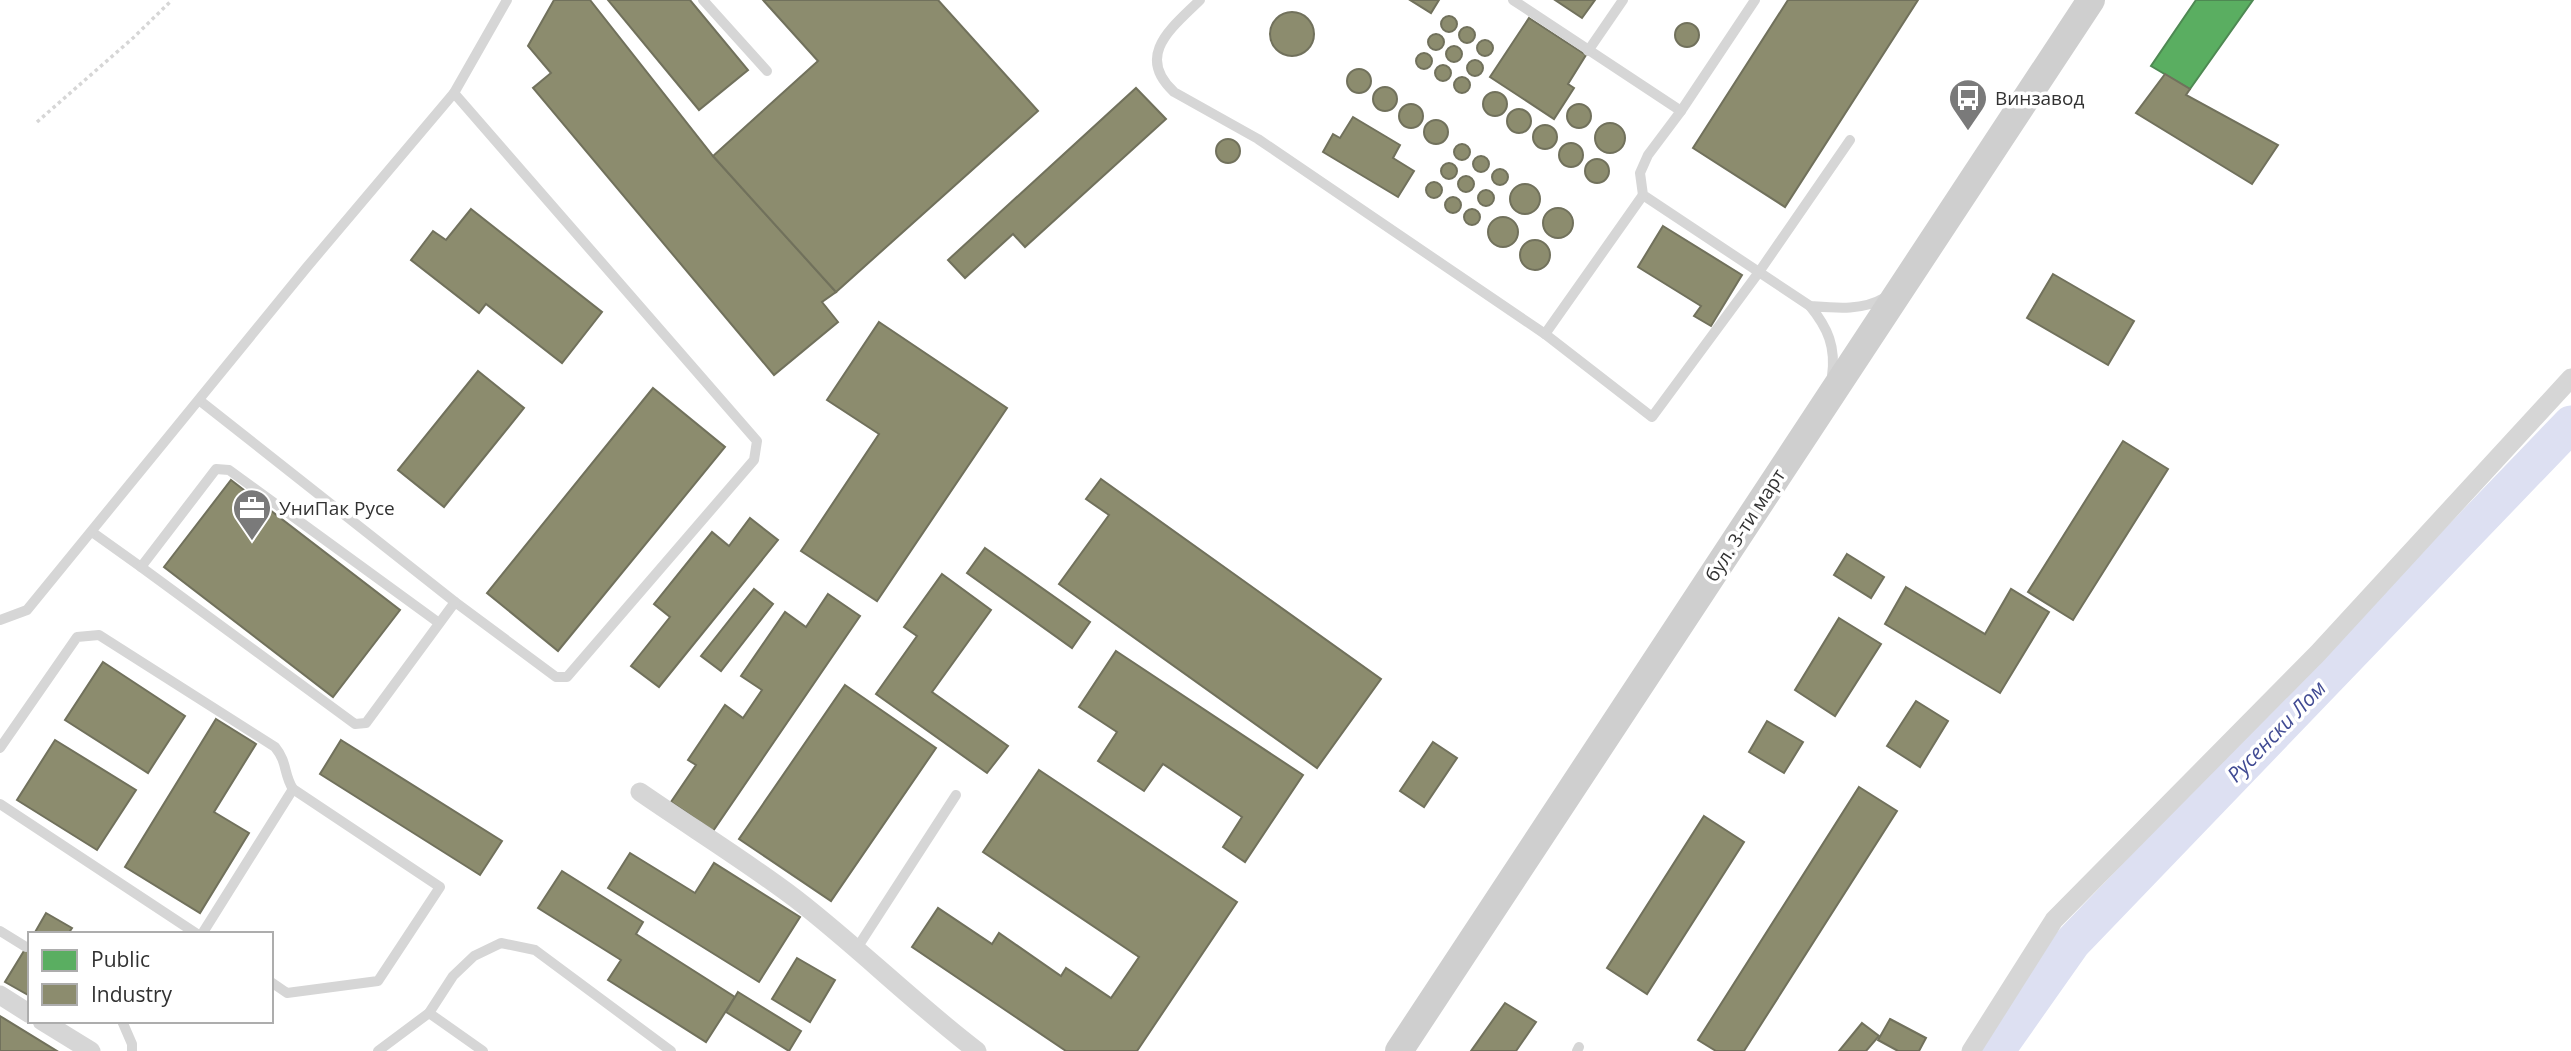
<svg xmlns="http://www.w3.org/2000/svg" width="2571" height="1051" viewBox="0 0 2571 1051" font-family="'Open Sans',sans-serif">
<rect width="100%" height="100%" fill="#fff"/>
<!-- public -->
<polygon fill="#5aae61" stroke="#4e8953" stroke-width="2" points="2196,0 2253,0 2190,89 2151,66"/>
<!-- industry -->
<g fill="#8c8c6e" stroke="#71715c" stroke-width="2">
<polygon points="554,0 590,0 713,156 836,292 822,302 838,322 774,375 533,88 551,73 528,46"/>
<polygon points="608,0 690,0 748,70 699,110"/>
<polygon points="763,0 938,0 1038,111 836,292 713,156 818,61"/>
<polygon points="1410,0 1439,0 1431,13"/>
<polygon points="1555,0 1595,0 1582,18"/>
<polygon points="1788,0 1918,0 1785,207 1693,148"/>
<circle cx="1292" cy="34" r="22"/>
<circle cx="1449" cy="24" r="8"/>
<polygon points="1529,18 1586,55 1568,84 1574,88 1554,119 1490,77"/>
<circle cx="1687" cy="35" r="12"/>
<circle cx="1467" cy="35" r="8"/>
<circle cx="1436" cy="42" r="8"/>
<circle cx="1485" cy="48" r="8"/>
<circle cx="1454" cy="54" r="8"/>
<circle cx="1424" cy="61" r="8"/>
<circle cx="1475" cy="68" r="8"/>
<circle cx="1443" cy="73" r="8"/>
<circle cx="1359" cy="81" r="12"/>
<polygon points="2165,74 2190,89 2186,95 2278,145 2252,184 2136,113"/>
<circle cx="1462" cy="85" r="8"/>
<circle cx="1385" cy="99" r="12"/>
<polygon points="1136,88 1166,119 1025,247 1013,234 965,278 948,260"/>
<circle cx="1495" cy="104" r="12"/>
<circle cx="1579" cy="116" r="12"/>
<circle cx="1411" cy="116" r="12"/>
<circle cx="1519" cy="121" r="12"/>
<polygon points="1353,117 1400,145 1393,158 1414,171 1398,197 1323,152 1333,134 1340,138"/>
<circle cx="1436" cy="132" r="12"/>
<circle cx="1610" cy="138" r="15"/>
<circle cx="1545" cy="137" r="12"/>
<circle cx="1228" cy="151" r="12"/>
<circle cx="1571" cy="155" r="12"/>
<circle cx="1462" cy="152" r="8"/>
<circle cx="1481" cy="164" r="8"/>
<circle cx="1597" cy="171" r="12"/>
<circle cx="1449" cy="171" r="8"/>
<circle cx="1500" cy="177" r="8"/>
<circle cx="1466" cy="184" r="8"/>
<circle cx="1434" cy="190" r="8"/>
<circle cx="1525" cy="199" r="15"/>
<circle cx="1486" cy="198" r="8"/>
<circle cx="1453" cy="205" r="8"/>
<circle cx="1558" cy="223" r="15"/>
<polygon points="471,209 602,312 562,363 486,304 479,313 411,260 433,231 446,240"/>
<circle cx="1472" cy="217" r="8"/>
<circle cx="1503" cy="232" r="15"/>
<polygon points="1663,226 1742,275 1711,326 1694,316 1701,306 1638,267"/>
<circle cx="1535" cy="255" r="15"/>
<polygon points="2053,274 2134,321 2108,365 2027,318"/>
<polygon points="879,322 1007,408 877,601 801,551 879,434 827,400"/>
<polygon points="478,371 524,408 444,507 398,470"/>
<polygon points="653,388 725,447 558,651 487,593"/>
<polygon points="2123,441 2168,469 2073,620 2028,592"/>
<polygon points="1101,479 1381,679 1317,768 1059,584 1109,515 1086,499"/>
<polygon points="231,480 400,610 333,697 164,567"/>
<polygon points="750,518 778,540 659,687 631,666 670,617 654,604 712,532 729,546"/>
<polygon points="985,548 1090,622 1072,648 967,573"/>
<polygon points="1847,554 1884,577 1871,598 1834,575"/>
<polygon points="942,574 991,610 932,692 1008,746 987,773 876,694 917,636 904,627"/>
<polygon points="1906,587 1985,634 2011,589 2049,612 2000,693 1885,624"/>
<polygon points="754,589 773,604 721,671 701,656"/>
<polygon points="828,594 860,616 713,831 671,802 696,765 688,760 725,705 743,718 762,690 741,676 785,612 806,627"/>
<polygon points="1839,618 1881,644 1835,716 1795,690"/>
<polygon points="1116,651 1303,775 1245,862 1223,847 1242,817 1163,764 1144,791 1098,761 1117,732 1079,707"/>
<polygon points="103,662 185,716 148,773 65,720"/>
<polygon points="845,685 936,748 831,901 739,839"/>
<polygon points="1916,701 1948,721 1920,767 1887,746"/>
<polygon points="216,719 256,744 214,812 249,833 200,913 125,867"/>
<polygon points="1767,721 1803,742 1784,773 1749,752"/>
<polygon points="55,740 136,790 97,850 17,800"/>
<polygon points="341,740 502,841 480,875 320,774"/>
<polygon points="1433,742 1457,758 1424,807 1400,791"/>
<polygon points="1039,770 1237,902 1137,1051 1066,1051 912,947 938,908 992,944 999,933 1061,976 1066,968 1111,998 1139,957 983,852"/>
<polygon points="1859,787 1897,811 1744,1051 1716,1051 1698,1040"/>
<polygon points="1704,816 1744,842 1647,994 1607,968"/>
<polygon points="630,853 695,893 714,863 800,917 759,982 608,888"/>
<polygon points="562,871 643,922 636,934 735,997 706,1042 608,980 621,960 538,908"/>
<polygon points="46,913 72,928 68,934 34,934"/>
<polygon points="30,941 30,996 5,982"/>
<polygon points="797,958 835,980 810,1022 772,999"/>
<polygon points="738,992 801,1031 789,1051 726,1012"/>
<polygon points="1505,1003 1536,1022 1516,1051 1471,1051"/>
<polygon points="0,1016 57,1051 0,1051"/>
<polygon points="1890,1019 1926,1038 1919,1051 1898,1051 1878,1040"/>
<polygon points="1862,1023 1879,1036 1866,1051 1839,1051"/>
</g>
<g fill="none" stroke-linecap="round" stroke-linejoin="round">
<!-- river -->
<polyline stroke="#dde0f2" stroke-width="37" points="1996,1051 2072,943 2571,424"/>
<!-- path -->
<polyline stroke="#d6d6d6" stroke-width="3.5" stroke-dasharray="3.5 3.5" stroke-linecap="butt" points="37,122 133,38 172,0"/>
<!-- service -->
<g stroke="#d6d6d6" stroke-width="10">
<polyline points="703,0 767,71"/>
<path d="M 1200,0 C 1173,27 1134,55 1174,92 L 1258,139 L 1545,334"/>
<polyline points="1513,0 1681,111"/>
<polyline points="1755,0 1681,111 1648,155 1640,173 1643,195 1810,306"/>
<polyline points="1588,51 1623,0"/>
<polyline points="1643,195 1545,334 1652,417 1759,272 1850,140"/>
<path d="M 1832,376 C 1836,347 1828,328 1810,306 C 1835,308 1862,311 1884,298"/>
<polyline points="199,400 455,602 556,677 567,677 754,460 757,441 454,93"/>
<polyline points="92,532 141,567 216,469 229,470 439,623"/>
<polyline points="141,567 355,724 366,723 455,602"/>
<polyline points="0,620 27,610 307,267 454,93 507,0"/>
<path d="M 0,748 L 77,637 L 99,635 L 275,747 C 288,763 283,773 293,789 L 440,887 L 378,981 L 287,993 L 271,982"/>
<polyline points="0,804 197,934"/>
<polyline points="0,931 26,947"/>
<polyline points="202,934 293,789"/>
<polyline points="857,948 956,795"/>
<polyline points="429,1013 483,1051"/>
<polyline points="122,1021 132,1044 132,1051"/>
<polyline points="378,1051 429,1013 453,976 474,956 501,943 535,950 671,1051"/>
<polyline points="1577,1051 1579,1047"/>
</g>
<!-- minor -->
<g stroke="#d6d6d6" stroke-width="19">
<path d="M 640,792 C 692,828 746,861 796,899 C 858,947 914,1003 977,1051"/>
<polyline points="0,995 30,1014"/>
<polyline points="42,1021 91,1051"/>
<polyline points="1971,1051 2054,920 2318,653 2571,378"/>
</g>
<!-- secondary -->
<polyline stroke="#cfcfcf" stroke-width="28" points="1399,1051 2091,0"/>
</g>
<!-- icons -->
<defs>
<symbol id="bus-pin" viewBox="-11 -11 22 30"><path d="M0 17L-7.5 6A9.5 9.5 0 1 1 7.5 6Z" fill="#7a7a7a" stroke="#fff"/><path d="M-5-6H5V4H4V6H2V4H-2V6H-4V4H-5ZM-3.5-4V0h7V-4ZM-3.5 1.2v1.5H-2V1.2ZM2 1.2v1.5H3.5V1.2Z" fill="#fff"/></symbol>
<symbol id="office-pin" viewBox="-11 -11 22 30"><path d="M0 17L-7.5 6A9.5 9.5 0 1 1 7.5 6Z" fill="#7a7a7a" stroke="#fff"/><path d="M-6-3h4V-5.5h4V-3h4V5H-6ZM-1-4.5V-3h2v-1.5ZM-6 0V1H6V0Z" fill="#fff"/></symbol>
</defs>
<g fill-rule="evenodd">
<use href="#bus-pin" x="1946" y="76" width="44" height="60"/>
<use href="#office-pin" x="230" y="486" width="44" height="60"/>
</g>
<g text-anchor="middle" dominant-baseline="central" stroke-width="7" stroke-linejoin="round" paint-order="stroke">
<!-- poi labels -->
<g font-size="19" fill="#323232" stroke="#fff" text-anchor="start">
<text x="1995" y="98">Винзавод</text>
<text x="279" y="508">УниПак Русе</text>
</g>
<!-- street labels -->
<g font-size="19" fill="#323232" stroke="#fff">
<text transform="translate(1745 525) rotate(-57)">бул. 3-ти март</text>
</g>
<!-- water labels -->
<g font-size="21" font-style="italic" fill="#414b93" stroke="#fff">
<text transform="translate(2276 731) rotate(-46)">Русенски Лом</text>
</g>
</g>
<!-- legend -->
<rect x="28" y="932" width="245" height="91" fill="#ffffff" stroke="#adadad" stroke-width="2"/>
<rect x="42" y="950" width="35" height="21" fill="#5aae61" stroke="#adadad" stroke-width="2"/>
<text x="91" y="967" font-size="21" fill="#323232">Public</text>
<rect x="42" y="984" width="35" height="21" fill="#8c8c6e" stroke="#adadad" stroke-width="2"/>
<text x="91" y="1002" font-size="21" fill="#323232">Industry</text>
</svg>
